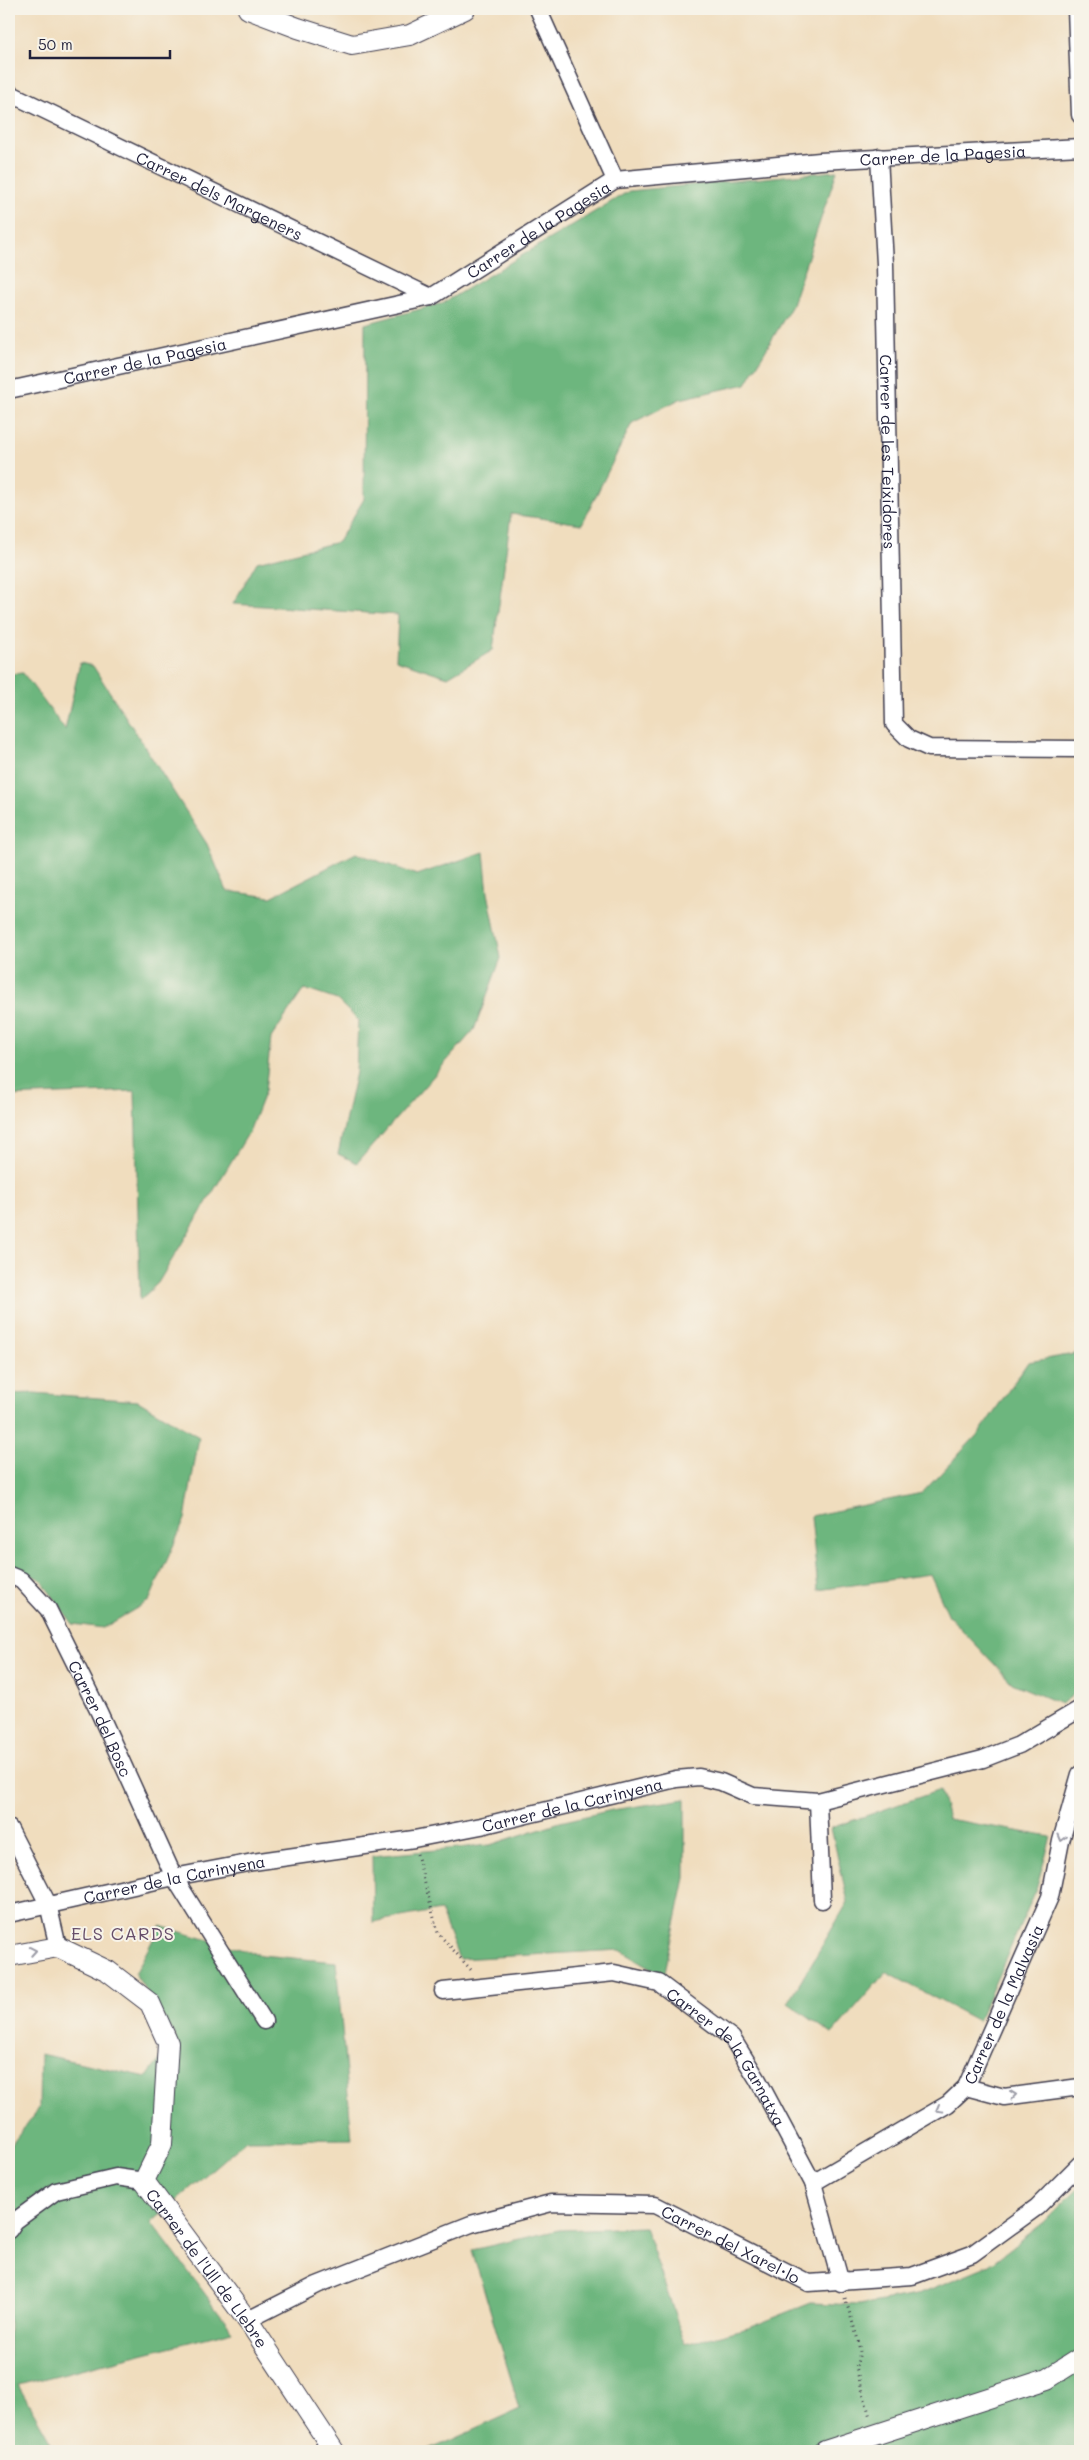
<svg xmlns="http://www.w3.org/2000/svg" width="1089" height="2460" viewBox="0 0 1089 2460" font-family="Mali,sans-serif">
<rect width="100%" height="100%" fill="#f7f3e8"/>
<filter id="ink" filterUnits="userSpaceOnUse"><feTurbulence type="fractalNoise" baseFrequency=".02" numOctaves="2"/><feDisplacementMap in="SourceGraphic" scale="10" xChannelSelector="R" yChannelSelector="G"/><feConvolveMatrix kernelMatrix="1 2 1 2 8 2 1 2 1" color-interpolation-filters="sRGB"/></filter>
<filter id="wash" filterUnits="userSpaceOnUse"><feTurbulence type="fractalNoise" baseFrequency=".0096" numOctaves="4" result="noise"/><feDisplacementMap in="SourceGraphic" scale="20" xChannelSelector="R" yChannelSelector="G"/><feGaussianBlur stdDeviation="1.12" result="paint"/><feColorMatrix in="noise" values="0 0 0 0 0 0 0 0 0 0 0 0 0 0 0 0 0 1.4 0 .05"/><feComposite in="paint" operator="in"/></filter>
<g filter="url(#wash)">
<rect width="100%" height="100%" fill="#f0ddbe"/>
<!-- forest -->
<g fill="#6db67e" stroke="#486c5c">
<polygon points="837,171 791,307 746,384 680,399 632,423 582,524 511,514 493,650 448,677 396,660 398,615 233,604 257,562 338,542 364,499 365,324 443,303 629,191"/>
<polygon points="80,663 93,666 207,844 227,891 271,897 356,853 417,875 484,852 488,893 501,958 474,1030 357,1163 338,1154 356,1072 358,1020 337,1000 304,989 271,1038 265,1091 249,1132 158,1283 140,1300 135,1091 9,1096 9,674 23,673 65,730"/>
<polygon points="1080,1353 1080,1690 1061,1704 1012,1683 949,1616 930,1574 818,1590 811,1516 922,1493 980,1432 1028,1362"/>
<polygon points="34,1393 138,1401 199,1437 185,1519 149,1601 103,1628 73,1624 40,1579 9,1565 9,1394"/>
<polygon points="940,1790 948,1819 1051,1837 1036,1890 978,2021 886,1972 832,2034 788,2003 848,1902 831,1828"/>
<polygon points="685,1799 685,1878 664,1976 620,1950 459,1959 440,1910 373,1922 372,1856 490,1845 560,1822 612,1810"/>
<polygon points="160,1926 261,1955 336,1962 352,2139 246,2140 151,2222 233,2331 18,2385 56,2451 9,2451 9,2148 39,2108 40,2054 147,2077 176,2037 135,1974"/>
<polygon points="1080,2186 1080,2444 1070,2451 427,2451 520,2409 472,2250 559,2230 645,2227 685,2344 748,2328 811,2303 859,2305 916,2295 989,2265 1043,2223"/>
</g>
</g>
<g filter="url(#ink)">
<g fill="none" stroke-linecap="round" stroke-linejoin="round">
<defs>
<g id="minor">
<polyline points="538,9 615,180"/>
<polyline points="1076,9 1080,115"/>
<path id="s1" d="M 9,93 L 431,297"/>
<path id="s2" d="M 879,157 L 885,264 L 894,724 L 909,739 L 929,748 L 1080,749"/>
<path id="s3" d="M 9,390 L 431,297 L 615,180 L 820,161 L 1080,147"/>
<path id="s4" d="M 9,1575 L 21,1580 L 48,1609 L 99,1712 L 174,1877 L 264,2021"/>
<polyline points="818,1801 822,1900"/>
<polyline points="9,1828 48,1904 58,1947"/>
<path id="s5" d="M 9,1914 L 174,1877 L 253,1862 L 414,1839 L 481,1826 L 676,1779 L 699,1777 L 721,1782 L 753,1796 L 818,1801 L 983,1759 L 1019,1745 L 1080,1709"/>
<path id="s6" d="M 443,1991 L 614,1973 L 659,1983 L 732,2038 L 758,2080 L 813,2183 L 841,2283"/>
<polyline points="966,2087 1004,2097 1080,2087"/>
<path id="s7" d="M 813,2183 L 948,2104 L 966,2087 L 1050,1897 L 1061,1841 L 1080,1774"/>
<polyline points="9,2230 15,2221 56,2191 116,2177 144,2181"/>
<path id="s8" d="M 248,2320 L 317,2285 L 471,2224 L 551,2203 L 655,2205 L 809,2283 L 912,2276 L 972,2254 L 1037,2207 L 1080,2164"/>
</g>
<g id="tertiary">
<polyline points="248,9 298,28 352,45 410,35 465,9"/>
<path id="s9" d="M 9,1956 L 58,1947 L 108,1971 L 150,2003 L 168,2043 L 162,2144 L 144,2181 L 253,2328 L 334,2451"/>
<polyline points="825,2451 1047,2379 1080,2358"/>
</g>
</defs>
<!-- minor casing -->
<use href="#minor" stroke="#413e4f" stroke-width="19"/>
<!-- tertiary casing -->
<use href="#tertiary" stroke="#413e4f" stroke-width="22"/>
<!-- path -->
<g stroke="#413e4f" stroke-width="3" stroke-dasharray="1 4" stroke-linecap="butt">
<polyline points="417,1854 438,1933 473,1972"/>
<polyline points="845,2298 858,2340 860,2352 856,2368 870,2417"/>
</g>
<!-- minor -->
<use href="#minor" stroke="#fff" stroke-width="16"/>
<!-- tertiary -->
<use href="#tertiary" stroke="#fff" stroke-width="20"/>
</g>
<!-- one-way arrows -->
<defs><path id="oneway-chevron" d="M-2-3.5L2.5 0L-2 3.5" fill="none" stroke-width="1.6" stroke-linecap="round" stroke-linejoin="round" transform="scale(1.25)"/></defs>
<g stroke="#9c9ca7">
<use href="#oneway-chevron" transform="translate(1062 1838) rotate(105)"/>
<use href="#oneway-chevron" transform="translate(33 1951) rotate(-10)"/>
<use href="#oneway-chevron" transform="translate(1013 2095) rotate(-7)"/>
<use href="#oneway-chevron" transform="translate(939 2109) rotate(151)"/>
</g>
</g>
<g text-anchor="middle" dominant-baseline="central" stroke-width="4" stroke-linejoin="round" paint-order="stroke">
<!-- street labels -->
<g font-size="16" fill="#22223b" stroke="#f7f3e8">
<text stroke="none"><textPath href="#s3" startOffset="979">Carrer de la Pagesia</textPath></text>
<text stroke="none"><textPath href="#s1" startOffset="234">Carrer dels Margeners</textPath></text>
<text stroke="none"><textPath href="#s3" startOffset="559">Carrer de la Pagesia</textPath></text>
<text stroke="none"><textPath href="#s3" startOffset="139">Carrer de la Pagesia</textPath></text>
<text stroke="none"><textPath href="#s2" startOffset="295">Carrer de les Teixidores</textPath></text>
<text stroke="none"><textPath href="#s4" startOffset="174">Carrer del Bosc</textPath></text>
<text stroke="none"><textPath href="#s5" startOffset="574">Carrer de la Carinyena</textPath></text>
<text stroke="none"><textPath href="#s5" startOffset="169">Carrer de la Carinyena</textPath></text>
<text stroke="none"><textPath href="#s7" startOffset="272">Carrer de la Malvasia</textPath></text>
<text stroke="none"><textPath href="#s6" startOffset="320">Carrer de la Garnatxa</textPath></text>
<text stroke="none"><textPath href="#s8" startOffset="515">Carrer del Xarel·lo</textPath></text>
<text stroke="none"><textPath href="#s9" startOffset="452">Carrer de l'Ull de Llebre</textPath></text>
</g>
<!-- neighbourhood labels -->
<g font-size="18" letter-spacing="1" fill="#674e6a" stroke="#f7f3e8">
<text x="123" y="1933">ELS CARDS</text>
</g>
</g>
<!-- margin -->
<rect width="1089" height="2460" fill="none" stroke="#f7f3e8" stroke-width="30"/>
<!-- scale -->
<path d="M30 50v8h140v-8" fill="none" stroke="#22223b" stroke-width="2.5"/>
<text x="38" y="50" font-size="15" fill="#22223b" stroke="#f7f3e8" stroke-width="4" paint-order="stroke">50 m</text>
</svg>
